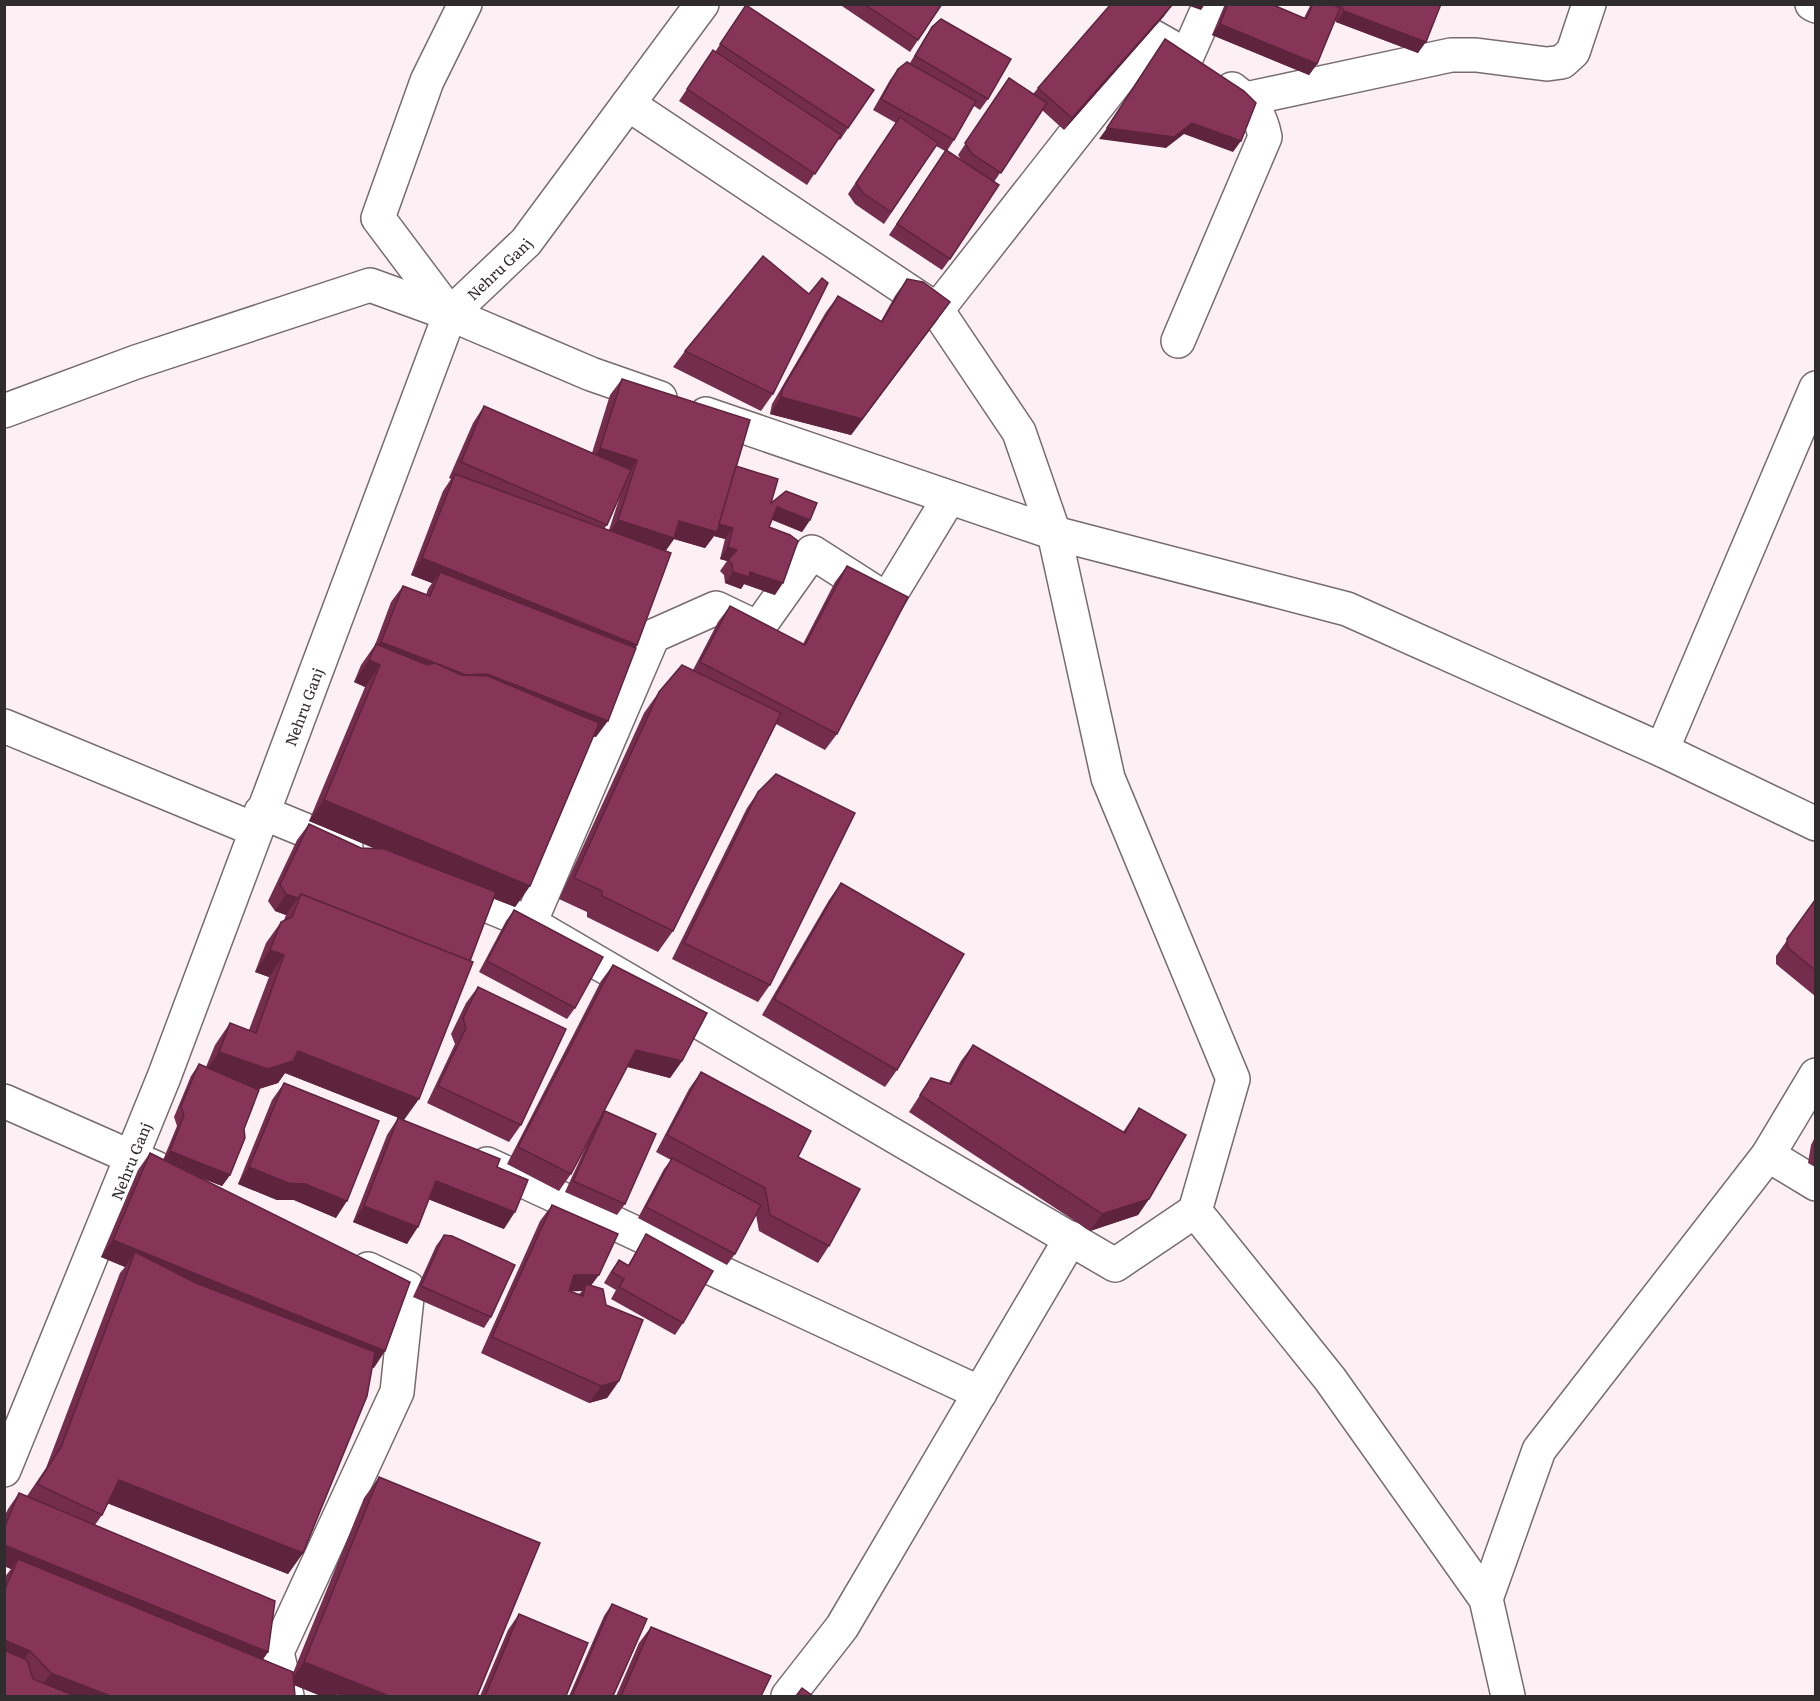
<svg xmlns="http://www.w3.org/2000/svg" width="1820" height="1701" viewBox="0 0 1820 1701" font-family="Literata,serif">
<rect width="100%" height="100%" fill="#fdf0f4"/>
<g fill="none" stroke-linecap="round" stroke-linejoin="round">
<defs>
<g id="minor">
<polyline points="1812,4 1816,6"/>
<polyline points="1246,99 1451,55 1476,55 1547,64 1562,62 1573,52 1589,4"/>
<polyline points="628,104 937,310 1152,36 1187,56 1210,4"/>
<polyline points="937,310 1019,432 1054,533 1108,778 1233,1079 1195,1211 1330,1379 1486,1599 1508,1696"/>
<polyline points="450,314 378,218 427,81 465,4"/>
<path d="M 1178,341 L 1265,137 C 1260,112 1252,104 1232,89"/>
<polyline points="4,411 136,362 370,285 450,314"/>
<polyline points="4,726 256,830"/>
<polyline points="1662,750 1816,388"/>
<polyline points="261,812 346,847"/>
<polyline points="449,890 530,923 1115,1265 1195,1211"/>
<polyline points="530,923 653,636 716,608 758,628 812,552 887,600 949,498"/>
<polyline points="4,1101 156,1168"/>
<polyline points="1768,1155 1816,1184"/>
<polyline points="487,1164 980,1393"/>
<polyline points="1486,1599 1539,1450 1768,1155 1816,1075"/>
<polyline points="287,1696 277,1652 397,1392 408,1288 368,1269"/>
<polyline points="788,1696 842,1627 1071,1238"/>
</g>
<g id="major">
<polyline points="450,314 591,374 660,398"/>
<polyline points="706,414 1054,533 1347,609 1662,750 1816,824"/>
<path id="s1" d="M 4,1470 L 164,1077 L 450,314 L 526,242 L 702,4"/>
</g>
</defs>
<!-- minor casing -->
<use href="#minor" stroke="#766b6e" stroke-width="36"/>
<!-- major casing -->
<use href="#major" stroke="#766b6e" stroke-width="36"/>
<!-- minor -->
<use href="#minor" stroke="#fff" stroke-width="33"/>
<!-- major -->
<use href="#major" stroke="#fff" stroke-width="33"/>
</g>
<!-- wall -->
<g fill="#742d4d" fill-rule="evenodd">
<polygon points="839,4 942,4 910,52"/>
<polygon points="1225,4 1271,4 1304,18 1311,4 1441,4 1418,53 1336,22 1335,20 1317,64 1309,75 1212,35"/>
<polygon points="746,5 874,90 840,140 838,138 807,185 679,101 705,62 715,52"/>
<polygon points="1165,15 1064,130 1042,110 994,182 950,259 942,270 889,235 945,151 936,146 884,224 855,204 848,194 896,123 873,110 890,80 898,69 910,63 924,39 932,27 988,99 980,110 974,106 954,140 947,151 961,160 958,155 1009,78 1033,94 1038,88"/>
<polygon points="907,279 938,319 851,435 770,414 772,404 826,312 838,296 881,321 895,296"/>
<polygon points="685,351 773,394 761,411 673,367"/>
<path d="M 622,379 L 736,466 L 771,503 L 810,520 L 802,532 L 772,520 L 769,527 L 775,595 L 744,584 L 741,589 L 725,583 L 724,575 L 720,571 L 727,561 L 720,559 L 725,539 L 714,536 L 705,548 L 674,539 L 665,551 L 637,645 L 596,737 L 593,736 L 530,886 L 515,907 L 494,899 L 404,1120 L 285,1073 L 278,1083 L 258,1089 L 244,1129 L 230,1175 L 222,1186 L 191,1174 L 374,1368 L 372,1367 L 303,1553 L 288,1574 L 108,1503 L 102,1515 L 95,1525 L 268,1652 L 263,1659 L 293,1673 L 364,1498 L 379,1477 L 477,1696 L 321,1696 L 294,1685 L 295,1696 L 4,1696 L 4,1578 L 11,1569 L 4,1566 L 4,1517 L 8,1509 L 19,1493 L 27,1496 L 46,1468 L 120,1273 L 125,1267 L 101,1257 L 138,1170 L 150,1153 L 163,1160 L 177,1126 L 174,1117 L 191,1076 L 199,1064 L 206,1067 L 215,1045 L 230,1023 L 249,1030 L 269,977 L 255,972 L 266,943 L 281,922 L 284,920 L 286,915 L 275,911 L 268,901 L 297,840 L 309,824 L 361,848 L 376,849 L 309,821 L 365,687 L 354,682 L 361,665 L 375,645 L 391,602 L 403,586 L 426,595 L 428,589 L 432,583 L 411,575 L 443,491 L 451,479 L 449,478 L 473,423 L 484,406 L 592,453 L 610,395 ZM 620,496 L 609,530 L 604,529 L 607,525 Z"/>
<polygon points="847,566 837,734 825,750 776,724 673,931 658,952 587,917 587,912 559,899 644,713 659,692 693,670 718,622 730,606 803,644 835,582"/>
<polygon points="758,792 770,985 758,1002 672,959 747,808"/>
<polygon points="841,883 897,1070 885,1087 762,1015 829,900"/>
<polygon points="1815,900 1815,996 1776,964 1776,956"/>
<polygon points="514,910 575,1008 567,1019 479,972 506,921"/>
<polygon points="613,965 682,1061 670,1078 627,1067 602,1115 605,1111 625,1204 617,1215 565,1192 588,1142 571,1174 559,1191 507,1164 601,981"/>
<polygon points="478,987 521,1125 509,1142 427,1103 455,1044 451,1034 466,1003"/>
<polygon points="973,1045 1123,1132 1139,1108 1149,1199 1138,1215 1090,1231 909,1112 931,1078 949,1083 961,1061"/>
<polygon points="701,1072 798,1157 829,1246 818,1263 759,1231 756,1215 735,1254 727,1265 638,1218 664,1169 671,1160 656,1152 689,1089"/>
<polygon points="284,1083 336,1218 294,1200 277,1200 238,1184 272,1100"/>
<polygon points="398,1118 497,1167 504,1229 429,1199 407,1244 353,1222 387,1135"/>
<polygon points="1815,1137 1815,1167 1808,1163 1811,1145"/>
<path d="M 552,1205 L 591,1286 L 619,1381 L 607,1398 L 589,1403 L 481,1353 L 540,1221 ZM 570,1291 L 582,1291 L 579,1294 Z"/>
<polygon points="646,1234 683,1323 675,1335 611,1299 616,1290 604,1283 611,1271 619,1260 628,1265 639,1246"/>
<polygon points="444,1235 491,1317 484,1328 413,1297 436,1246"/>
<polygon points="612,1604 613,1696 569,1696 604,1616"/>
<polygon points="519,1614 566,1696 480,1696 508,1630"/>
<polygon points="651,1627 761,1696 616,1696 639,1643"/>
</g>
<!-- shaded-wall -->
<g fill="#5e243e">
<polygon points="1173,4 1165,15 1064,130 1072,118"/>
<polygon points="1184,4 1205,4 1201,10"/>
<polygon points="1344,11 1426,42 1418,53 1336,22"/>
<polygon points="1220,24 1317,64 1309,75 1212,35"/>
<polygon points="1192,123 1241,141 1233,152 1184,134 1166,148 1099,139 1107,128"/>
<polygon points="950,302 851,435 770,414 781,397"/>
<polygon points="600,448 637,460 626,477 589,465"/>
<polygon points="777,507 810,520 802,532 769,518"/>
<polygon points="618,520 679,521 717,524 733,528 725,539 714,536 705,548 674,539 663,555 607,536"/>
<polygon points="728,547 737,550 727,561 720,559"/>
<polygon points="422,558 637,645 626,661 440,572 432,583 411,575"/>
<polygon points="733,572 750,572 783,583 775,595 744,584 741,589 725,583"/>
<polygon points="381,642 487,674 608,721 596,737 476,691 370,659"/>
<polygon points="369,660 380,665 365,687 354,682"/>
<polygon points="324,800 530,886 515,907 309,821"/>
<polygon points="286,894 298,898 286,915 275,911"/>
<polygon points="270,950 284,955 269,977 255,972"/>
<polygon points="636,1050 682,1061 670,1078 625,1066"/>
<polygon points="298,1051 419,1099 404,1120 285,1073 278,1083 253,1091 204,1073 219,1052"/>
<polygon points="170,1151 230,1175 222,1186 162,1163"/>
<polygon points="249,1167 305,1184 347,1201 336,1218 294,1200 277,1200 238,1184"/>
<polygon points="436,1181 515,1212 504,1229 425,1198"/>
<polygon points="1149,1199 1138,1215 1090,1231 1102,1214"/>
<polygon points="364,1206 418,1227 407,1244 353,1222"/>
<polygon points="113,1240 385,1351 374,1368 129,1268 135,1252 125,1267 101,1257"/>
<polygon points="574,1275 599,1275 587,1291 586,1284 582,1291 562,1292"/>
<polygon points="619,1381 607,1398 589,1403 601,1386"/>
<polygon points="119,1480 303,1553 288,1574 104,1502"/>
<polygon points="4,1545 268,1652 257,1668 18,1559 11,1569 4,1566"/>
<polygon points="4,1640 30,1651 15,1672 4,1668"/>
<polygon points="304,1662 389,1696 334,1696 336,1693 333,1696 321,1696 289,1683"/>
<polygon points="51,1673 108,1695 107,1696 43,1696 36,1694"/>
</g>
<!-- building -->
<g fill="#873459" stroke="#5e243e" stroke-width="1.5">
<polygon points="864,4 942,4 918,40"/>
<polygon points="1111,4 1173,4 1072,118 1038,88"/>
<polygon points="1228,4 1271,4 1306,19 1313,4 1332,4 1340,8 1317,64 1220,24"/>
<polygon points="1340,4 1441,4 1426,42 1344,11"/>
<polygon points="746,5 874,90 848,128 720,44"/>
<polygon points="941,19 1011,59 988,99 915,56 932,27"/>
<polygon points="1165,39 1244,91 1256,103 1241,141 1192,123 1174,137 1107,128"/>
<polygon points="713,50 841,135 815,174 687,89"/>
<polygon points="907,62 976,101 954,140 881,99 898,69"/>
<polygon points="1009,78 1047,103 1001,173 972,154 965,143"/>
<polygon points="900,117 938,143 891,212 863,193 856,183"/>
<polygon points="946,150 999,185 950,259 897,224"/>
<polygon points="763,256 809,294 822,278 828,283 773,394 685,351"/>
<polygon points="907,279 923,282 950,302 862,419 781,397 783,388 838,296 882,322"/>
<polygon points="622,379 750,420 717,532 679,521 674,538 618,520 637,460 600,448"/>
<polygon points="484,406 631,470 607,525 461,462"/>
<polygon points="736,466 778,479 771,503 786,491 817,503 810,520 777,507 769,527 790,535 798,541 783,583 750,572 749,577 733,572 732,564 728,560 737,550 728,547 733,528 719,524"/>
<polygon points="455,474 671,553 637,645 422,558"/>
<polygon points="847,566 908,597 837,734 700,662 730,606 805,645"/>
<polygon points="440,572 636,648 608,721 487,674 466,675 381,642 403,586 430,596"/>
<polygon points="376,644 427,665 435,663 461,675 488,676 599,723 530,886 324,800 380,665 369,660"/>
<polygon points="682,665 781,713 673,931 602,896 602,891 574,878 659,692"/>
<polygon points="776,774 855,813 770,985 684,943 758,792"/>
<polygon points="309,824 361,848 384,849 496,892 470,961 301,894 298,898 286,894 280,885"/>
<polygon points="841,883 964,954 897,1070 774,999"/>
<polygon points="301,894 473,962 419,1099 298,1051 293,1061 268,1069 219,1052 230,1023 256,1033 284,955 270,950 281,922 292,917"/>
<polygon points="1815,900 1815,970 1788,948 1787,939"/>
<polygon points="514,910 603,957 575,1008 487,961"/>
<polygon points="613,965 707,1013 682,1061 636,1050 571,1174 518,1147"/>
<polygon points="478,987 566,1029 521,1125 438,1086 466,1028 463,1018"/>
<polygon points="973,1045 1125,1133 1139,1108 1186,1135 1149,1199 1102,1214 920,1095 931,1078 951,1084"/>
<polygon points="199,1064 259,1090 244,1129 245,1138 230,1175 170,1151 184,1115 181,1106"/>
<polygon points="701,1072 811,1131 798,1157 860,1189 829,1246 770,1215 765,1188 667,1135"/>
<polygon points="284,1083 379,1121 347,1201 305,1184 288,1183 249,1167"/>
<polygon points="605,1111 656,1134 625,1204 573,1181"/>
<polygon points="398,1118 500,1159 497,1167 528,1180 515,1212 436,1181 418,1227 364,1206"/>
<polygon points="150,1153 410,1282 385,1351 113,1240"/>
<polygon points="672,1158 761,1205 735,1254 646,1207"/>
<polygon points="552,1205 618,1234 599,1275 574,1275 569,1291 583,1296 586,1284 603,1289 606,1305 643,1320 619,1381 601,1386 492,1337"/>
<polygon points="646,1234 713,1271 683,1323 619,1287 624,1279 612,1272 619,1260 629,1266"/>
<polygon points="444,1235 452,1236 515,1265 491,1317 421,1286"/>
<polygon points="135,1252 196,1283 375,1352 367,1396 303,1553 119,1480 102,1515 37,1484 61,1447"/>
<polygon points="379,1477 540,1543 477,1696 389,1696 304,1662"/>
<polygon points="19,1493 275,1601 268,1652 4,1545 4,1528"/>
<polygon points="18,1559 293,1672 295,1696 108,1696 108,1695 51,1673 30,1651 4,1640 4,1591"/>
<polygon points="612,1604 647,1619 613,1696 572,1696"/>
<polygon points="519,1614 588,1643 566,1696 485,1696"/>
<polygon points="651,1627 771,1676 761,1696 621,1696"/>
<polygon points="4,1650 27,1660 33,1679 75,1696 4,1696"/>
<polygon points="802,1688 813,1696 796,1696"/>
<polygon points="336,1693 345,1696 334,1696"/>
</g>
<g text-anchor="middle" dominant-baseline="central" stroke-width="6" stroke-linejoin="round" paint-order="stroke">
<!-- street labels -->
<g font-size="15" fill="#302b2d" stroke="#fff">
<text stroke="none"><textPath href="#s1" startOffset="1306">Nehru Ganj</textPath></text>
<text stroke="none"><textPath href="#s1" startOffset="820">Nehru Ganj</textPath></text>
<text stroke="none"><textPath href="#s1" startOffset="334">Nehru Ganj</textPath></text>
</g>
</g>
<!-- border -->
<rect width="1820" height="1701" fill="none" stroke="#302b2d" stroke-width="12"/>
</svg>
